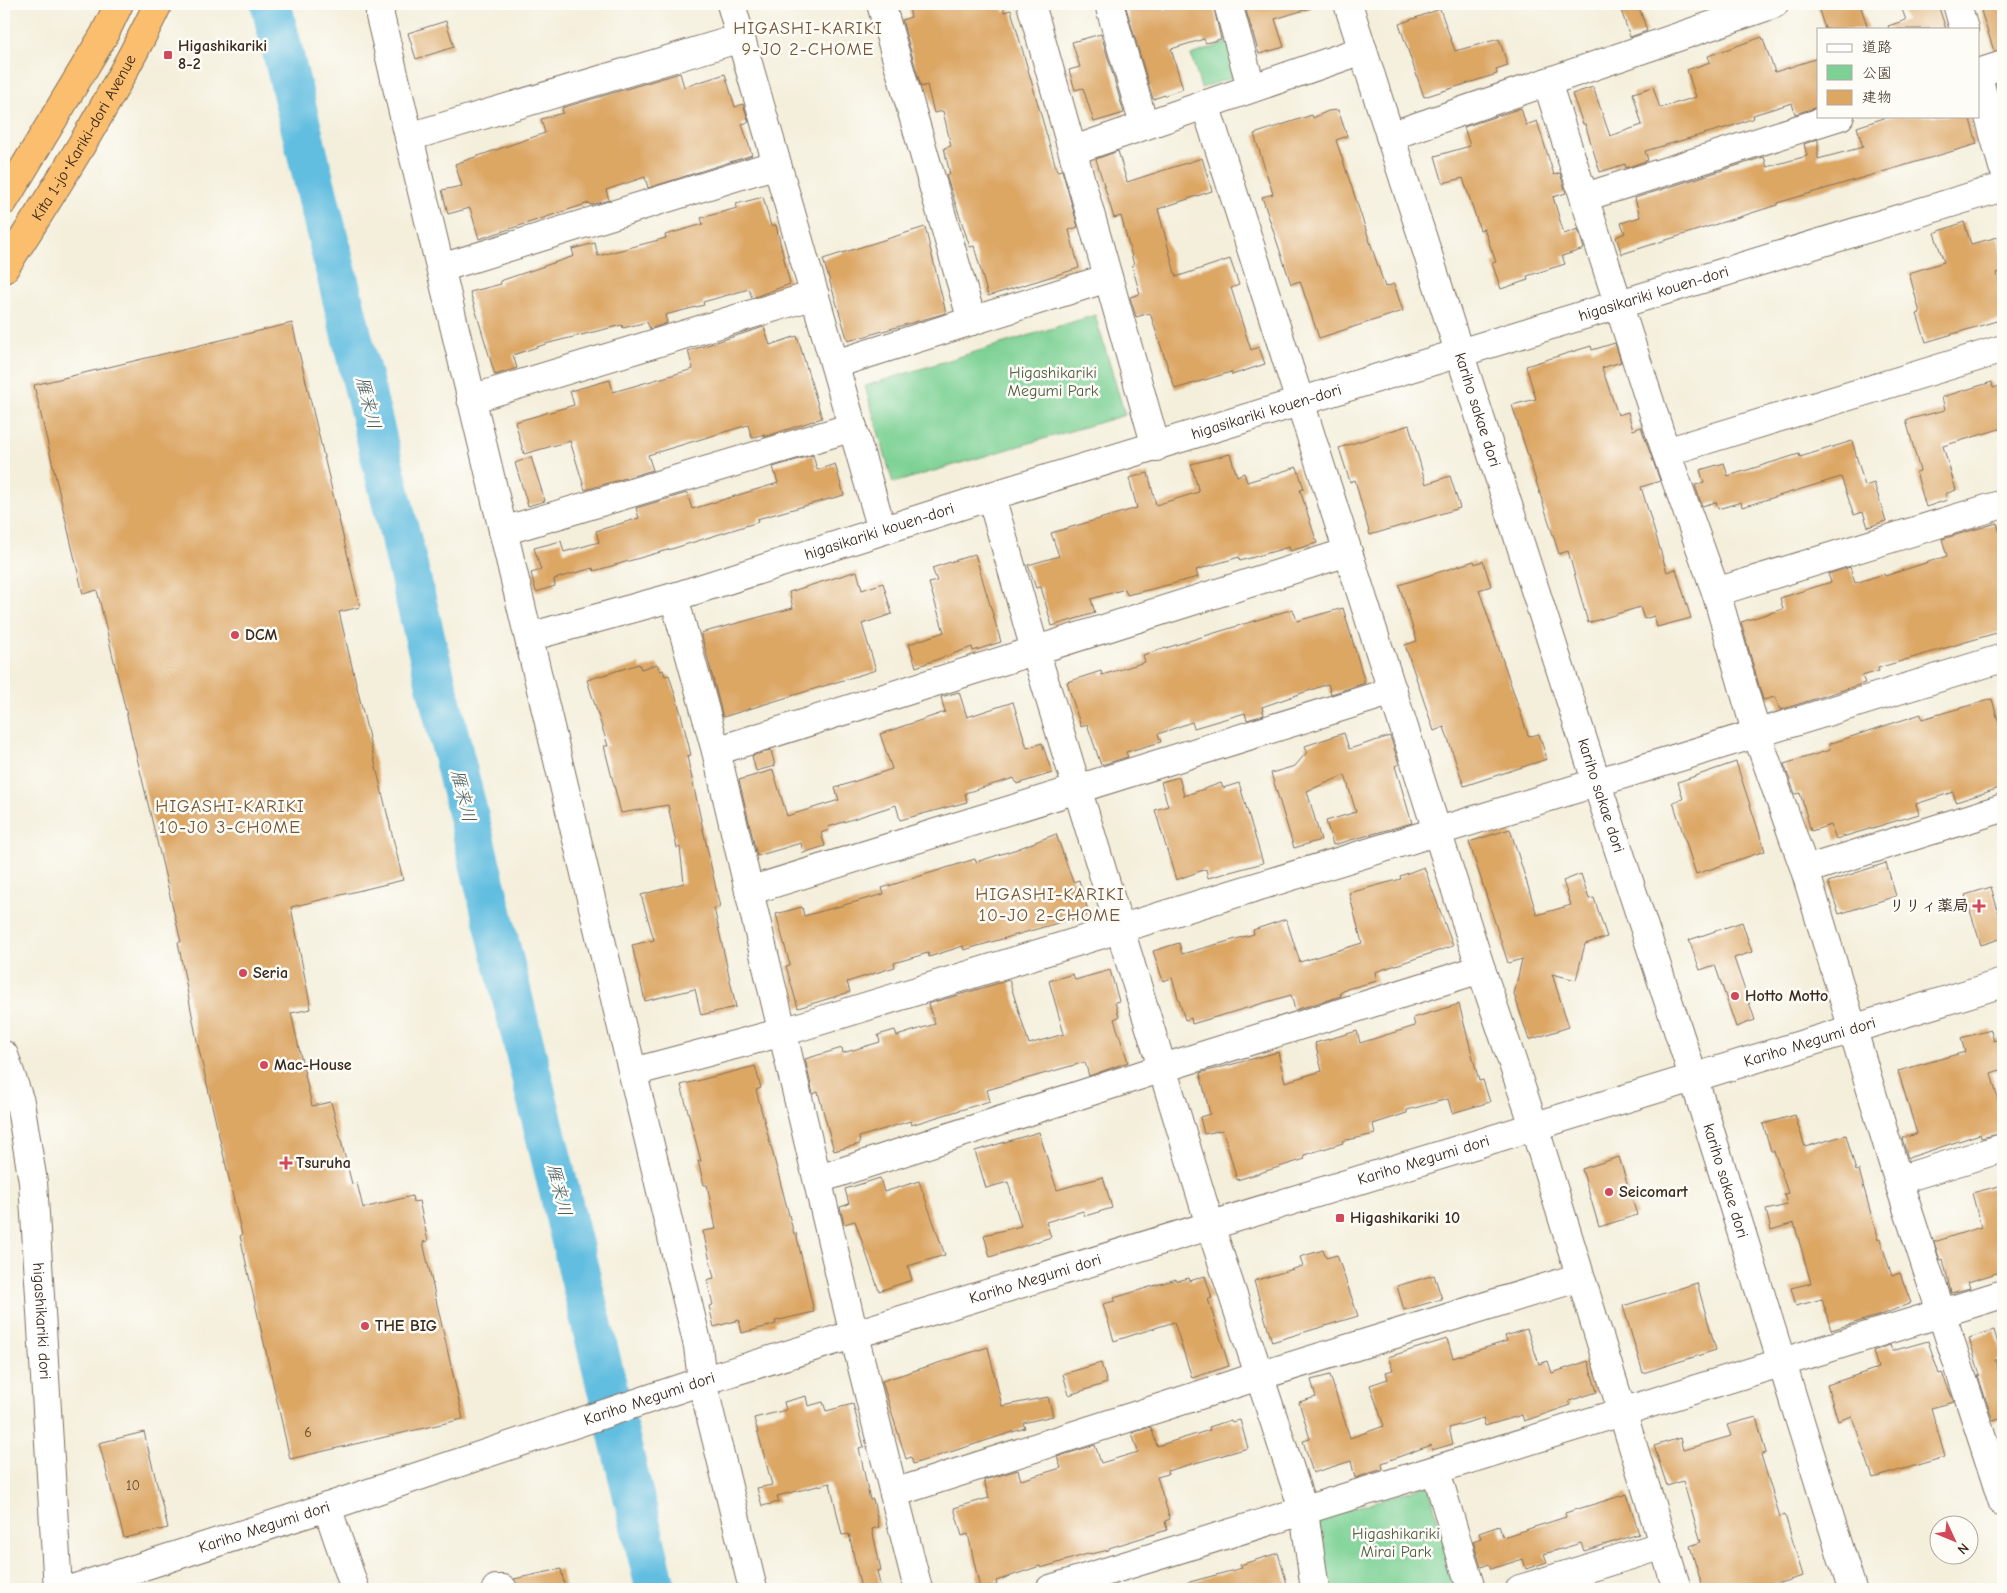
<svg xmlns="http://www.w3.org/2000/svg" width="2007" height="1593" viewBox="0 0 2007 1593" font-family="'Comic Neue','Klee One',sans-serif">
<rect width="100%" height="100%" fill="#fdfcf7"/>
<filter id="ink" filterUnits="userSpaceOnUse"><feTurbulence type="fractalNoise" baseFrequency=".02" numOctaves="2"/><feDisplacementMap in="SourceGraphic" scale="10" xChannelSelector="R" yChannelSelector="G"/><feConvolveMatrix kernelMatrix="1 2 1 2 8 2 1 2 1" color-interpolation-filters="sRGB"/></filter>
<filter id="wash" filterUnits="userSpaceOnUse"><feTurbulence type="fractalNoise" baseFrequency=".0096" numOctaves="4" result="noise"/><feDisplacementMap in="SourceGraphic" scale="20" xChannelSelector="R" yChannelSelector="G"/><feGaussianBlur stdDeviation="1.12" result="paint"/><feColorMatrix in="noise" values="0 0 0 0 0 0 0 0 0 0 0 0 0 0 0 0 0 1.4 0 .05"/><feComposite in="paint" operator="in"/></filter>
<g filter="url(#wash)">
<rect width="100%" height="100%" fill="#f4efdb"/>
<!-- green -->
<g fill="#7dd194" stroke="#5c7e59">
<polygon points="1229,42 1240,75 1201,88 1191,55"/>
<polygon points="2003,78 2003,122 1991,82"/>
<polygon points="1095,315 1125,415 893,483 865,386"/>
<polygon points="1428,1485 1458,1589 1328,1589 1318,1519"/>
</g>
<g fill="none" stroke-linecap="round" stroke-linejoin="round">
<!-- river -->
<polyline stroke="#62bee0" stroke-width="41" points="271,4 656,1589"/>
</g>
<g id="blocks">
<!-- building -->
<g fill="#dca663">
<polygon points="908,4 1003,4 1004,12 1011,10 1057,171 1062,170 1078,227 1069,230 1079,268 988,296 974,246 970,247 946,175 950,174 944,148 951,146 943,111 934,113 927,85 921,87 902,20 911,17"/>
<polygon points="1125,4 1163,4 1165,10 1186,4 1213,4 1221,39 1206,43 1204,39 1171,49 1183,89 1153,99"/>
<polygon points="1244,4 1310,4 1311,8 1275,19 1284,47 1259,54"/>
<polygon points="1619,4 1638,4 1647,31 1630,37"/>
<polygon points="1817,4 1860,4 1868,29 1825,29"/>
<polygon points="1900,4 1934,4 1936,9 1939,8 1946,29 1889,29 1888,26 1906,20"/>
<polygon points="2003,4 2003,50 1994,51 1981,11"/>
<polygon points="1440,9 1455,51 1499,39 1508,66 1496,70 1497,74 1424,97 1399,24"/>
<polygon points="446,21 454,47 416,59 408,33"/>
<polygon points="1101,34 1124,113 1094,122 1083,88 1075,90 1069,70 1080,67 1072,42"/>
<polygon points="1762,37 1775,72 1818,58 1818,107 1795,114 1792,103 1753,115 1754,118 1735,125 1645,151 1648,160 1626,168 1625,164 1600,172 1585,124 1583,124 1572,94 1593,87 1610,136 1642,125 1633,93 1653,87 1660,108 1696,97 1687,70 1710,62 1708,56"/>
<polygon points="680,73 684,87 725,74 735,107 743,104 749,122 742,124 752,155 648,188 645,177 606,190 609,200 590,205 589,203 479,239 470,208 448,214 442,190 462,186 455,164 545,133 541,119 563,113 562,108"/>
<polygon points="1521,108 1526,125 1537,121 1554,175 1560,173 1566,193 1553,197 1564,234 1578,229 1584,249 1562,256 1565,264 1527,276 1528,280 1501,289 1492,263 1496,262 1484,229 1480,230 1463,178 1443,183 1435,156 1470,146 1464,127"/>
<polygon points="1338,110 1347,136 1336,140 1385,287 1394,284 1403,311 1319,338 1300,281 1291,284 1262,197 1273,194 1254,134 1312,115 1313,118 1328,111"/>
<polygon points="1890,116 1969,116 1977,144 1777,203 1777,205 1622,254 1616,237 1625,233 1621,223 1640,217 1635,198 1764,157 1767,167 1807,156 1804,144 1818,139 1818,159 1863,147 1857,127"/>
<polygon points="1118,151 1127,182 1202,158 1212,191 1158,209 1176,277 1230,259 1239,285 1231,288 1251,350 1259,347 1265,364 1232,375 1231,372 1175,389 1150,313 1136,317 1130,297 1140,294 1132,266 1134,265 1121,216 1114,218 1096,159"/>
<polygon points="763,197 771,226 776,225 790,284 752,298 749,289 703,302 704,305 665,315 667,323 650,329 647,322 623,328 622,325 549,343 513,355 517,368 495,375 470,292 501,284 500,281 574,256 572,249 595,243 598,256 666,238 665,235 703,224 701,218 737,208 736,204"/>
<polygon points="1964,222 1971,244 1998,237 2003,257 2003,271 1997,273 2003,294 2003,319 1926,342 1917,314 1920,313 1909,273 1944,262 1934,233"/>
<polygon points="925,227 946,313 848,341 823,259"/>
<polygon points="292,323 360,607 339,612 403,880 291,907 311,1009 291,1013 312,1106 331,1102 352,1184 357,1183 363,1208 412,1196 413,1202 419,1201 428,1241 423,1242 463,1419 290,1459 240,1236 242,1235 197,1041 178,942 181,942 97,590 83,594 34,385"/>
<polygon points="764,327 770,345 797,336 822,418 764,437 764,434 752,438 748,425 648,455 653,470 585,490 570,441 524,454 515,422 574,405 570,391 610,380 613,392 693,369 688,351"/>
<polygon points="1615,343 1621,362 1602,368 1618,415 1628,412 1633,430 1641,427 1660,481 1641,487 1667,572 1676,569 1691,618 1657,627 1654,616 1644,619 1640,607 1588,623 1568,551 1559,554 1512,405 1536,399 1526,366 1591,346 1592,350"/>
<polygon points="1992,382 1993,388 2003,385 2003,428 1943,446 1956,490 1945,494 1947,500 1926,507 1916,472 1920,471 1906,420 1945,410 1942,397"/>
<polygon points="1409,425 1426,484 1450,476 1460,508 1370,535 1355,480 1350,482 1339,448"/>
<polygon points="1852,441 1865,486 1874,483 1886,521 1868,527 1863,512 1854,515 1841,477 1742,507 1741,502 1718,509 1716,502 1702,506 1695,485 1704,483 1700,470 1724,463 1728,476 1799,454 1800,457"/>
<polygon points="1230,454 1237,476 1244,473 1247,482 1297,467 1304,489 1300,490 1317,543 1290,551 1289,547 1240,561 1239,557 1196,570 1198,577 1160,587 1127,595 1125,589 1091,599 1095,613 1052,626 1041,587 1036,588 1028,565 1059,556 1051,533 1137,508 1129,478 1148,473 1156,505 1199,492 1191,464"/>
<polygon points="813,455 817,470 835,464 844,495 757,519 758,522 678,547 594,571 593,568 554,579 555,586 536,592 531,573 541,570 534,548 561,541 564,552 599,542 596,531 639,518 636,508 687,493 692,509 702,506 778,483 773,467"/>
<polygon points="531,457 545,501 528,506 515,463"/>
<polygon points="1997,523 2003,544 2003,631 1878,668 1879,671 1862,676 1865,683 1780,710 1775,697 1763,700 1741,622 1783,609 1780,598 1831,582 1828,574 1850,567 1855,583 1884,574 1885,576 1947,556 1942,539"/>
<polygon points="975,554 1001,642 973,651 972,647 916,667 909,644 944,632 929,583 937,581 932,568"/>
<polygon points="1474,561 1475,564 1483,561 1491,586 1479,590 1528,735 1531,736 1539,734 1547,759 1464,786 1444,727 1434,731 1405,645 1417,641 1399,585"/>
<polygon points="857,571 862,590 883,583 892,614 862,624 876,670 723,717 701,633 793,608 789,592"/>
<polygon points="1343,608 1365,683 1331,694 1328,684 1262,707 1264,715 1247,720 1245,713 1194,728 1192,722 1158,734 1161,742 1126,752 1128,757 1101,765 1087,724 1081,727 1067,682 1101,671 1102,675 1145,662 1143,655 1293,609 1297,621"/>
<polygon points="639,664 641,669 657,664 660,671 663,670 665,676 669,675 681,714 691,755 687,756 720,907 714,908 736,1007 701,1015 695,989 645,1001 632,945 654,940 641,895 684,883 680,847 677,848 668,805 621,813 604,746 608,746 587,680"/>
<polygon points="959,692 967,717 1013,702 1027,748 1042,743 1052,773 1017,784 1014,778 965,793 967,802 900,820 896,805 828,827 829,830 821,833 825,846 803,853 801,843 757,856 739,780 773,770 787,816 839,800 835,788 892,769 880,734 945,712 941,697"/>
<polygon points="1992,699 2003,738 2003,787 1956,802 1953,792 1916,804 1919,814 1836,839 1831,825 1811,831 1800,793 1795,794 1784,764 1830,750 1829,744 1921,714 1922,719"/>
<polygon points="1344,733 1349,749 1390,736 1399,764 1395,766 1412,823 1333,845 1326,821 1356,812 1345,775 1307,791 1321,840 1294,848 1271,773 1295,766 1307,752 1305,746"/>
<polygon points="771,750 775,766 756,771 752,756"/>
<polygon points="1736,762 1765,851 1696,874 1673,802 1683,799 1678,782"/>
<polygon points="1179,777 1184,796 1221,783 1223,788 1239,783 1263,863 1208,878 1206,869 1176,880 1155,810 1168,806 1161,782"/>
<polygon points="1510,829 1537,915 1571,905 1563,881 1581,874 1589,899 1594,898 1607,937 1585,944 1576,980 1552,974 1569,1027 1529,1040 1514,994 1522,959 1508,963 1469,842"/>
<polygon points="1056,834 1073,882 1079,880 1089,914 964,950 963,946 929,957 928,953 894,963 895,967 847,982 850,992 798,1008 786,966 790,965 776,914 802,907 804,916 884,894 882,888 975,859 976,862 1017,849"/>
<polygon points="1886,863 1896,896 1839,914 1828,882"/>
<polygon points="1424,867 1453,946 1375,972 1377,981 1347,989 1340,993 1341,996 1295,1010 1291,995 1192,1024 1191,1018 1185,1020 1172,978 1163,981 1153,951 1179,943 1182,954 1254,934 1253,930 1286,919 1300,962 1362,943 1349,893 1401,879 1400,876"/>
<polygon points="1991,887 2003,928 2003,938 1981,945 1965,895"/>
<polygon points="1742,922 1752,952 1734,958 1755,1020 1736,1027 1715,965 1700,970 1689,940"/>
<polygon points="1110,970 1119,1001 1115,1002 1119,1017 1114,1019 1128,1062 1089,1076 1085,1062 987,1090 990,1101 911,1125 910,1121 859,1137 860,1144 834,1151 818,1092 813,1094 805,1059 842,1048 843,1053 880,1042 878,1035 895,1030 897,1036 935,1024 928,1004 1009,980 1029,1044 1064,1034 1049,981 1073,974 1075,980"/>
<polygon points="1459,1004 1479,1081 1483,1080 1490,1102 1452,1113 1448,1099 1407,1110 1407,1113 1373,1124 1375,1134 1342,1141 1343,1143 1304,1155 1305,1159 1237,1180 1223,1130 1204,1134 1200,1117 1210,1114 1200,1073 1278,1052 1285,1082 1322,1071 1315,1043 1357,1031 1360,1043 1415,1026 1413,1018"/>
<polygon points="1991,1030 1994,1041 2003,1038 2003,1069 1991,1073 2003,1119 2003,1133 1981,1138 1980,1134 1908,1158 1902,1138 1917,1134 1898,1071 1965,1052 1961,1038"/>
<polygon points="755,1066 761,1088 756,1090 794,1234 796,1233 814,1312 775,1321 776,1324 742,1333 739,1320 714,1327 709,1306 713,1305 707,1280 714,1278 703,1231 716,1229 707,1185 704,1185 698,1161 701,1161 681,1085"/>
<polygon points="1795,1115 1805,1147 1846,1135 1856,1171 1859,1170 1878,1240 1880,1239 1892,1276 1900,1273 1911,1303 1881,1315 1831,1330 1822,1299 1796,1306 1791,1288 1811,1283 1794,1223 1771,1230 1766,1210 1787,1205 1784,1194 1788,1193 1774,1151 1771,1151 1763,1124"/>
<polygon points="1039,1132 1057,1190 1103,1177 1112,1208 1085,1216 1083,1211 1046,1222 1051,1237 990,1257 984,1235 1021,1226 1008,1182 986,1188 975,1151"/>
<polygon points="1619,1157 1637,1215 1599,1227 1582,1169"/>
<polygon points="880,1178 884,1192 919,1181 945,1255 908,1266 912,1280 879,1291 855,1221 844,1224 840,1207 849,1204 845,1189"/>
<polygon points="2003,1185 2003,1271 1968,1282 1970,1288 1951,1293 1943,1259 1940,1260 1934,1242 1981,1227 1972,1193"/>
<polygon points="1323,1250 1326,1258 1337,1255 1358,1316 1272,1342 1254,1281 1303,1266 1300,1257"/>
<polygon points="1434,1275 1442,1299 1404,1310 1397,1286"/>
<polygon points="1205,1276 1212,1298 1208,1299 1229,1366 1192,1378 1174,1322 1114,1341 1103,1304 1115,1301 1114,1298 1176,1279 1177,1281 1189,1278 1190,1281"/>
<polygon points="1697,1283 1716,1350 1643,1373 1623,1306"/>
<polygon points="1527,1329 1539,1364 1548,1361 1552,1373 1588,1361 1597,1392 1569,1401 1571,1405 1524,1421 1522,1415 1485,1426 1483,1418 1449,1428 1453,1444 1432,1450 1431,1445 1382,1463 1383,1469 1361,1476 1355,1478 1351,1461 1313,1473 1303,1441 1310,1439 1299,1402 1316,1397 1311,1380 1330,1375 1350,1438 1384,1426 1370,1385 1388,1379 1386,1372 1393,1370 1388,1357 1447,1339 1453,1358 1507,1341 1505,1336"/>
<polygon points="1994,1330 2002,1358 1995,1360 2003,1388 2003,1418 1993,1421 1978,1376 1980,1375 1969,1338"/>
<polygon points="1928,1341 1939,1374 1942,1373 1954,1402 1931,1408 1945,1457 1873,1478 1852,1416 1838,1421 1827,1385 1878,1368 1873,1351 1890,1345 1892,1351"/>
<polygon points="988,1347 1002,1406 1048,1397 1053,1416 1023,1423 1025,1428 913,1464 911,1457 906,1459 882,1381"/>
<polygon points="1101,1363 1107,1383 1069,1395 1063,1374"/>
<polygon points="806,1396 808,1406 823,1402 826,1411 853,1404 864,1447 859,1448 870,1500 873,1499 879,1527 872,1529 881,1570 877,1571 881,1589 861,1589 849,1534 842,1535 830,1483 777,1496 779,1502 762,1506 757,1488 772,1485 754,1418 786,1410 784,1402"/>
<polygon points="1756,1417 1766,1453 1761,1455 1780,1517 1785,1515 1803,1576 1759,1589 1703,1589 1690,1546 1701,1542 1683,1481 1667,1486 1654,1446 1680,1438 1683,1450 1731,1436 1727,1425"/>
<polygon points="1231,1420 1232,1422 1240,1420 1248,1448 1167,1471 1168,1474 1157,1477 1170,1519 1165,1521 1167,1530 1109,1548 1109,1550 1091,1554 1091,1553 1041,1568 1040,1566 996,1581 997,1585 980,1589 968,1534 962,1536 954,1508 989,1498 984,1480 1018,1470 1021,1480 1061,1468 1057,1457 1095,1445 1101,1463 1138,1452 1132,1433 1151,1427 1157,1446 1210,1430 1209,1427"/>
<polygon points="144,1432 168,1528 124,1538 99,1443"/>
<polygon points="1627,1494 1639,1534 1584,1551 1581,1543 1544,1554 1547,1562 1526,1569 1523,1559 1491,1569 1489,1564 1481,1567 1473,1541 1481,1538 1479,1533 1499,1526 1503,1537 1566,1517 1565,1513"/>
<polygon points="1278,1553 1287,1584 1269,1589 1187,1589 1186,1583 1242,1568 1240,1565"/>
<polygon points="561,1569 565,1589 519,1589 514,1579"/>
</g>
</g>
</g>
<g filter="url(#ink)">
<use href="#blocks" fill-opacity="0" stroke="#7c6f60" stroke-width="1"/>
<g fill="none" stroke-linecap="round" stroke-linejoin="round">
<defs>
<g id="minor">
<polyline points="380,4 380,16 409,137 698,1346 702,1381 753,1589"/>
<polyline points="731,4 882,530"/>
<polyline points="881,4 972,321"/>
<polyline points="1031,4 1156,447"/>
<polyline points="1109,4 1144,125"/>
<polyline points="1228,4 1251,87"/>
<path id="s1" d="M 1348,4 L 1597,784 L 1693,1076 L 1852,1589"/>
<polyline points="1957,4 1964,29"/>
<polyline points="1978,73 2003,65"/>
<polyline points="1978,77 2003,167"/>
<polyline points="1547,82 1666,452 1716,592 1756,732 1805,870 1898,1180 2003,1503"/>
<polyline points="1205,104 1481,969 1534,1126 1677,1589"/>
<polyline points="1390,136 1774,4"/>
<polyline points="409,137 741,38"/>
<polyline points="1074,150 1363,50"/>
<polyline points="1585,197 1840,116"/>
<polyline points="441,268 777,164"/>
<polyline points="835,364 1108,278"/>
<polyline points="471,399 815,295"/>
<polyline points="1666,452 2003,349"/>
<polyline points="991,496 1035,650 1210,1225 1304,1512 1315,1589"/>
<polyline points="503,531 853,427"/>
<polyline points="1716,592 2003,504"/>
<polyline points="674,597 716,751 854,1335 918,1589"/>
<path id="s2" d="M 529,637 L 674,597 L 991,496 L 2003,187"/>
<polyline points="716,751 1348,552"/>
<polyline points="1805,870 2003,808"/>
<polyline points="749,891 1393,691"/>
<path id="s3" d="M 4,1055 L 20,1102 L 33,1182 L 58,1589"/>
<polyline points="633,1072 783,1032 2003,658"/>
<polyline points="819,1179 1163,1068 1481,969"/>
<polyline points="1898,1180 2003,1148"/>
<polyline points="1436,1471 1471,1589"/>
<polyline points="894,1493 1259,1376 1580,1277"/>
<polyline points="327,1507 355,1589"/>
<path id="s4" d="M 72,1589 L 327,1507 L 702,1381 L 2003,983"/>
<polyline points="496,1589 503,1589"/>
<polyline points="1050,1589 2003,1294"/>
<polyline points="1520,1589 1664,1545"/>
</g>
<g id="highway">
<polyline points="4,201 104,35 119,4"/>
<path id="s5" d="M 4,269 C 59,183 114,96 158,4"/>
</g>
</defs>
<!-- minor casing -->
<use href="#minor" stroke="#7c6f60" stroke-width="30"/>
<!-- highway casing -->
<use href="#highway" stroke="#7c6f60" stroke-width="30"/>
<!-- minor -->
<use href="#minor" stroke="#fff" stroke-width="28"/>
<!-- highway -->
<use href="#highway" stroke="#fbbe6e" stroke-width="28"/>
</g>
</g>
<!-- markers -->
<g fill="#d1495b" stroke="#fdfcf7" stroke-width="2">
<rect x="163" y="50" width="10" height="10" rx="2.5"/>
<circle cx="235" cy="635" r="5"/>
<path d="M1976.5 898.5h5v5h5v5h-5v5h-5v-5h-5v-5h5z"/>
<circle cx="243" cy="973" r="5"/>
<circle cx="1735" cy="996" r="5"/>
<circle cx="264" cy="1065" r="5"/>
<path d="M283.5 1155.5h5v5h5v5h-5v5h-5v-5h-5v-5h5z"/>
<circle cx="1609" cy="1192" r="5"/>
<rect x="1335" y="1213" width="10" height="10" rx="2.5"/>
<circle cx="365" cy="1326" r="5"/>
</g>
<g text-anchor="middle" dominant-baseline="central" stroke-width="5" stroke-linejoin="round" paint-order="stroke">
<!-- number labels -->
<g font-size="14" fill="#63492f">
<text x="308" y="1432">6</text>
<text x="133" y="1485">10</text>
</g>
<!-- poi labels -->
<g font-size="16" font-weight="bold" fill="#3b2a1e" stroke="#fdfcf7" text-anchor="start">
<text x="178" y="46">Higashikariki<tspan x="178" dy="18">8-2</tspan></text>
<text x="245" y="635">DCM</text>
<text x="1969" y="906" text-anchor="end">リリィ薬局</text>
<text x="253" y="973">Seria</text>
<text x="1745" y="996">Hotto Motto</text>
<text x="274" y="1065">Mac-House</text>
<text x="296" y="1163">Tsuruha</text>
<text x="1619" y="1192">Seicomart</text>
<text x="1350" y="1218">Higashikariki 10</text>
<text x="375" y="1326">THE BIG</text>
</g>
<!-- street labels -->
<g font-size="16" fill="#3b2a1e" stroke="#fdfcf7">
<text stroke="none"><textPath href="#s5" startOffset="154">Kita 1-jo･Kariki-dori Avenue</textPath></text>
<text stroke="none"><textPath href="#s2" startOffset="1176">higasikariki kouen-dori</textPath></text>
<text stroke="none"><textPath href="#s1" startOffset="426">kariho sakae dori</textPath></text>
<text stroke="none"><textPath href="#s2" startOffset="771">higasikariki kouen-dori</textPath></text>
<text stroke="none"><textPath href="#s2" startOffset="366">higasikariki kouen-dori</textPath></text>
<text stroke="none"><textPath href="#s1" startOffset="831">kariho sakae dori</textPath></text>
<text stroke="none"><textPath href="#s4" startOffset="1822">Kariho Megumi dori</textPath></text>
<text stroke="none"><textPath href="#s4" startOffset="1418">Kariho Megumi dori</textPath></text>
<text stroke="none"><textPath href="#s1" startOffset="1236">kariho sakae dori</textPath></text>
<text stroke="none"><textPath href="#s4" startOffset="1012">Kariho Megumi dori</textPath></text>
<text stroke="none"><textPath href="#s3" startOffset="270">higashikariki dori</textPath></text>
<text stroke="none"><textPath href="#s4" startOffset="608">Kariho Megumi dori</textPath></text>
<text stroke="none"><textPath href="#s4" startOffset="202">Kariho Megumi dori</textPath></text>
</g>
<!-- park labels -->
<g font-size="16" fill="#4f5c41" stroke="#fdfcf7">
<text x="1053" y="373">Higashikariki<tspan x="1053" dy="18">Megumi Park</tspan></text>
<text x="1396" y="1534">Higashikariki<tspan x="1396" dy="18">Mirai Park</tspan></text>
</g>
<!-- neighbourhood labels -->
<g font-size="18" letter-spacing="1" fill="#735536" stroke="#fdfcf7">
<text x="808" y="28">HIGASHI-KARIKI<tspan x="808" dy="21">9-JO 2-CHOME</tspan></text>
<text x="230" y="806">HIGASHI-KARIKI<tspan x="230" dy="21">10-JO 3-CHOME</tspan></text>
<text x="1050" y="894">HIGASHI-KARIKI<tspan x="1050" dy="21">10-JO 2-CHOME</tspan></text>
</g>
<!-- water labels -->
<g font-size="18" font-style="italic" fill="#495e62" stroke="#fdfcf7">
<text transform="translate(368 403) rotate(76)">雁来川</text>
<text transform="translate(463 796) rotate(76)">雁来川</text>
<text transform="translate(559 1190) rotate(76)">雁来川</text>
</g>
</g>
<!-- margin -->
<rect width="2007" height="1593" fill="none" stroke="#fdfcf7" stroke-width="20"/>
<!-- legend -->
<rect x="1817" y="28" width="162" height="90" fill="#fdfcf7" stroke="#afa8a0"/>
<rect x="1827" y="44" width="25" height="8" fill="#ffffff" stroke="#afa8a0"/>
<text x="1862" y="52" font-size="15" fill="#3b2a1e">道路</text>
<rect x="1827" y="65" width="25" height="15" fill="#7dd194" stroke="#afa8a0"/>
<text x="1862" y="78" font-size="15" fill="#3b2a1e">公園</text>
<rect x="1827" y="90" width="25" height="15" fill="#dca663" stroke="#afa8a0"/>
<text x="1862" y="102" font-size="15" fill="#3b2a1e">建物</text>
<!-- north arrow -->
<g transform="translate(1954 1540) rotate(134)"><circle r="24" fill="#fdfcf7" stroke="#afa8a0"/>
<path d="M0-4L9 19L0 12L-9 19Z" fill="#d1495b"/>
<text y="-8" font-size="14" font-weight="bold" text-anchor="middle" fill="#3b2a1e">N</text>
</g>
</svg>
